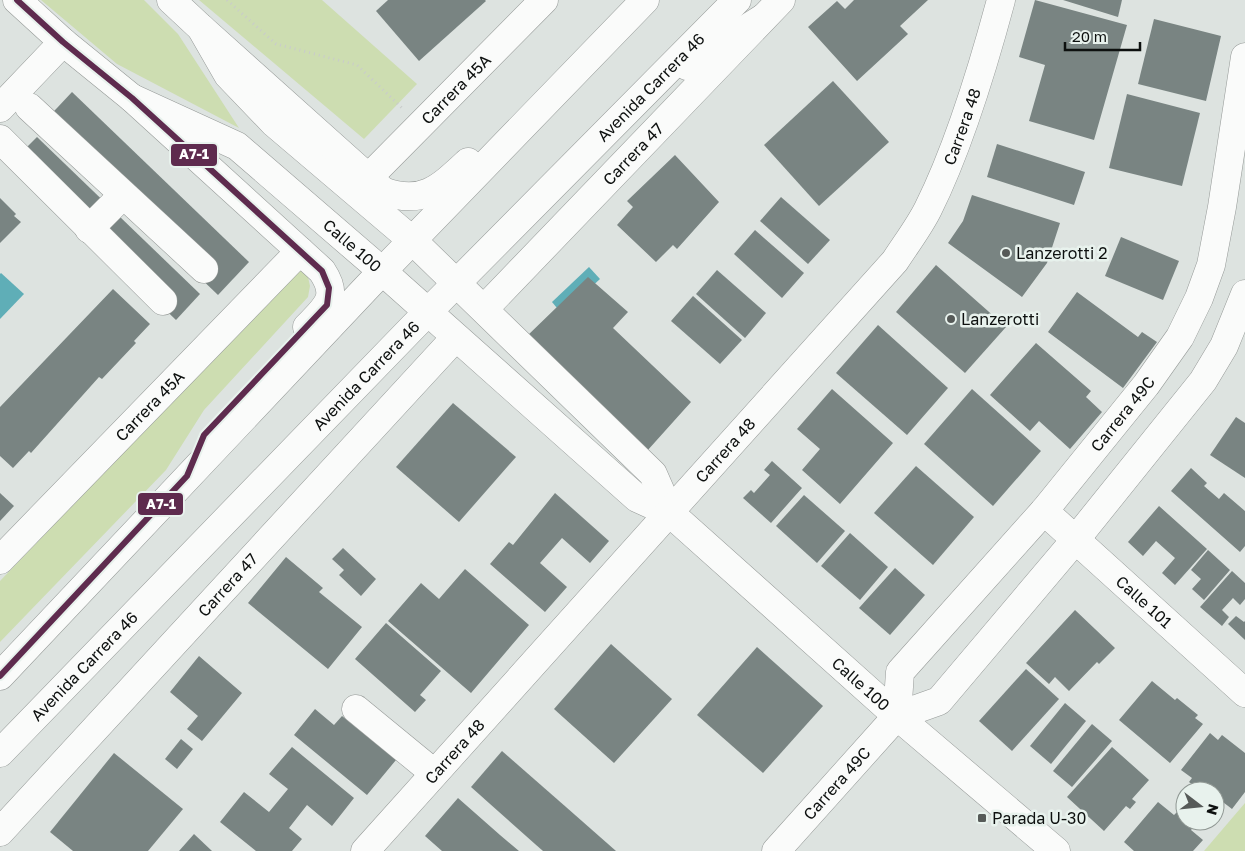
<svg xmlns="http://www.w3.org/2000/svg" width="1245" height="851" viewBox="0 0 1245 851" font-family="'Golos Text',sans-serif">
<rect width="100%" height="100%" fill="#dde3e0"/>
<!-- green -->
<g fill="#cdddb1">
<polygon points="41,0 144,0 178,34 239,128 117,64"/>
<polygon points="199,0 322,0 417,84 364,139"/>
<polygon points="306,268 310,286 308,297 204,410 166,470 0,642 0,581 299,269"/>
<polygon points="1245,803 1245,851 1204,851"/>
</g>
<!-- water -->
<g fill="#5faeb7">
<polygon points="589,267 600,279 562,314 552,302"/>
<polygon points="1,273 24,294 0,319 0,274"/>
</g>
<!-- building -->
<g fill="#798482">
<polygon points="388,0 485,0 486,1 419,61 376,11"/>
<polygon points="854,0 928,0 900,26 908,34 857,81 808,27 837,1 845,9"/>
<polygon points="1035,0 1127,25 1094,140 1029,121 1045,65 1019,57"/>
<polygon points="1063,0 1122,0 1118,17"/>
<polygon points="1154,19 1221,36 1206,101 1138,84"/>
<polygon points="833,81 889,142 819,206 764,145"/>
<polygon points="72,92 249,262 218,295 41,125"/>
<polygon points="1127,94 1200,113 1182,186 1109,168"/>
<polygon points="37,137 200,294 176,320 12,162"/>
<polygon points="997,144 1085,172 1074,205 987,177"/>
<polygon points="675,155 719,202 677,249 673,245 656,262 617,225 633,207 627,201"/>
<polygon points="972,195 1060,223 1047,263 1022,297 948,243 963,221"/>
<polygon points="781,197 830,240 808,264 760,221"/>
<polygon points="0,198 16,214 14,216 21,222 0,243"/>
<polygon points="755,230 804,273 782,298 734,254"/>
<polygon points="1121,237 1179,261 1163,300 1105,276"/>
<polygon points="936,265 1006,327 965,373 896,312"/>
<polygon points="717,270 766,313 745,338 696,294"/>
<polygon points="588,277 628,312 613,328 691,402 647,451 526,337"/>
<polygon points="113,289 150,324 134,341 136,343 102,379 99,377 31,453 29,451 13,468 0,456 0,407"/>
<polygon points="1077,292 1138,337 1142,332 1157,342 1123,388 1048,332"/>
<polygon points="693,296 742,340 720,364 671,321"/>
<polygon points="878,325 948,388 907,435 836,373"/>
<polygon points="1036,343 1091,391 1086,397 1102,412 1070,449 1039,421 1030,431 990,395"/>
<polygon points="832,389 893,443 840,504 802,470 820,449 797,429"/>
<polygon points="972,389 1041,451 993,506 924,444"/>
<polygon points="453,403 516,457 459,522 396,467"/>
<polygon points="1236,417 1245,423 1245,478 1210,455"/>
<polygon points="772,461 802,488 771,523 743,498 751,490 754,493 770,475 764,470"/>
<polygon points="916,466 974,517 933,565 874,513"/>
<polygon points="1191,468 1207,483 1204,486 1219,499 1224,493 1245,511 1245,546 1240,552 1171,491"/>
<polygon points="0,493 14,506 0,521"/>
<polygon points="555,493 609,541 590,563 562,538 540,563 567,587 545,612 490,564 509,542 513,545"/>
<polygon points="804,495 845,531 817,563 776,526"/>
<polygon points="1159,506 1207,549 1175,585 1162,573 1175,558 1156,541 1143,556 1128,542"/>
<polygon points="850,533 888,567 860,600 821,566"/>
<polygon points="343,548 376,579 361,596 339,575 344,570 332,559"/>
<polygon points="1208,550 1230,570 1204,600 1192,589 1201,579 1191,570"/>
<polygon points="286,557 323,588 319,592 362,627 328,669 248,603"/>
<polygon points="895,568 925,595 890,635 859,608"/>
<polygon points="465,569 529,625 471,693 388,621 421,583 439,599"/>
<polygon points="1232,571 1245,583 1245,599 1240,605 1233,598 1222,610 1229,617 1222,626 1200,607"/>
<polygon points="1075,610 1115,648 1099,664 1097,662 1069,691 1055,677 1049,684 1026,663"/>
<polygon points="1236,616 1244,622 1245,621 1245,640 1228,624"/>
<polygon points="386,623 441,671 420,695 426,700 415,712 355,659"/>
<polygon points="611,644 672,699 614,763 554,709"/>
<polygon points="757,647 823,706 763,773 697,715"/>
<polygon points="199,656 242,693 202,741 187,729 198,716 170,692"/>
<polygon points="1026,669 1059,699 1012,751 979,721"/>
<polygon points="1152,681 1175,700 1177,698 1198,715 1195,718 1203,724 1170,763 1119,720"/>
<polygon points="1065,703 1086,721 1051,764 1030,746"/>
<polygon points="315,709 334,725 342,716 396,760 367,795 294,735"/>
<polygon points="1092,724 1112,741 1072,787 1053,771"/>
<polygon points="1210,733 1218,740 1222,735 1245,753 1245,792 1232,809 1215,796 1215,791 1201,791 1189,782 1192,778 1181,770"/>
<polygon points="181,739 193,749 177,769 165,759"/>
<polygon points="292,747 354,798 332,826 307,805 289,828 302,839 292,851 256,851 220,822 244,792 269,812 288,789 269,774"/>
<polygon points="1112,747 1149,780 1132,799 1136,802 1130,809 1126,806 1104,831 1067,797"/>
<polygon points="502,751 566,807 616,851 543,851 535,844 471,787"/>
<polygon points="114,753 183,809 148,851 73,851 50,832"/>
<polygon points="458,798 500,835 519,851 442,851 425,836"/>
<polygon points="1158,802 1174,815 1177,812 1185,821 1194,826 1191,830 1203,840 1193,851 1134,851 1124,842"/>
<polygon points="194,834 212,851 179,851"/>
</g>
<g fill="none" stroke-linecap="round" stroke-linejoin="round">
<defs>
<g id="minor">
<path id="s1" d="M 17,0 L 63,42 L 132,98 L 237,146 L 382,271 L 637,498 L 670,513 L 897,716 L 1056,851"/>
<polyline points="171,0 201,28 228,75 274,123 413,241 653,474 670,513"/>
<polyline points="29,107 204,269"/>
<polyline points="0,108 63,42"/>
<polyline points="0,139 163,301"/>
<path id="s2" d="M 368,178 L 544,0"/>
<polyline points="89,229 123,195"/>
<path id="s3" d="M 484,309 L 781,0"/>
<path id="s4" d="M 1044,511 L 1245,693"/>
<path id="s5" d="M 0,560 L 300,251"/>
<polyline points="356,709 434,773"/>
<path id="s6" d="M 897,716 L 900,672 L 1044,511 L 1146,385 L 1180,337 L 1199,298 L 1211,265 L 1222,207 L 1245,57"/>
<path id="s7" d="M 0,832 L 455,338"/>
<path id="s8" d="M 365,851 L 895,261 C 906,244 919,227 928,209 C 959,147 983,67 1001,0"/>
<path id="s9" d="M 776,851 L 897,716 L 939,701 L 1076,539 L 1203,381 L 1224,346 L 1245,294"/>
</g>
<g id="major">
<path d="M 201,28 L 383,191 C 422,206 440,188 468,162"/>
<polyline points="687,66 763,18"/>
<path d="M 132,98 L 322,271 C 340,298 326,307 307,327"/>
<polyline points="0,676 369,285 645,0"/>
<path id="s10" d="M 0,753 L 413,327 L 737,0"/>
</g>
</defs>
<!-- minor casing -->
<use href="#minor" stroke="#969a98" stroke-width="29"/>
<!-- major casing -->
<use href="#major" stroke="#969a98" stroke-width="29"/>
<!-- path -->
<polyline stroke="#c9cbcb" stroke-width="3" stroke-dasharray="1 4" stroke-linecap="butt" points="227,0 276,44 357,65 402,108"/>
<!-- minor -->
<use href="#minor" stroke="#fafbfa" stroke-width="28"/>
<!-- major -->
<use href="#major" stroke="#fafbfa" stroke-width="28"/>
<defs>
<polyline id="bus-1" points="0,676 187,476 204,435 327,305 329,288 322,271 132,98 63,42 17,0"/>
</defs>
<!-- bus-1 casing -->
<use href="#bus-1" stroke="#e8f2ed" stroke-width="10"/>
<!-- bus-1 -->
<use href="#bus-1" stroke="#5e2b4e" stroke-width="6"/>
</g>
<!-- markers -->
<g fill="#565a58" stroke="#e8f2ed" stroke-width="2">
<circle cx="1006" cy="253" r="5"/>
<circle cx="951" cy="319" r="5"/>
<rect x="977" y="813" width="10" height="10" rx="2.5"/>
</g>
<g text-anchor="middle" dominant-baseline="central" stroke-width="5" stroke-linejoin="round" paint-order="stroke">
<!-- street labels -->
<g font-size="16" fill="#0d100f" stroke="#e8f2ed">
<text stroke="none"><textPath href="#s10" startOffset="931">Avenida Carrera 46</textPath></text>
<text stroke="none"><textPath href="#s2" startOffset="125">Carrera 45A</textPath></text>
<text stroke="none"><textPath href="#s8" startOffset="944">Carrera 48</textPath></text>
<text stroke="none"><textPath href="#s3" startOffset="215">Carrera 47</textPath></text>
<text stroke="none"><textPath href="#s1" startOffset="419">Calle 100</textPath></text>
<text stroke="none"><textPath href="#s10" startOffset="526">Avenida Carrera 46</textPath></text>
<text stroke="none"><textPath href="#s5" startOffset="215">Carrera 45A</textPath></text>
<text stroke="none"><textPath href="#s6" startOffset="385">Carrera 49C</textPath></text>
<text stroke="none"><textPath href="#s8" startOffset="539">Carrera 48</textPath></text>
<text stroke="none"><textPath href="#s7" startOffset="336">Carrera 47</textPath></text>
<text stroke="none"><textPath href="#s4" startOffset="135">Calle 101</textPath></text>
<text stroke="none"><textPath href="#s10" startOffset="121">Avenida Carrera 46</textPath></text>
<text stroke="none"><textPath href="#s1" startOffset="1092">Calle 100</textPath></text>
<text stroke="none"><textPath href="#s8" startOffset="134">Carrera 48</textPath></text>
<text stroke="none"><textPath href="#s9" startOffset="91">Carrera 49C</textPath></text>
</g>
<!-- poi labels -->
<g font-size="16" fill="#0d100f" stroke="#e8f2ed" text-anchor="start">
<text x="1016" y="253">Lanzerotti 2</text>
<text x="961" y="319">Lanzerotti</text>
<text x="992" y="818">Parada U-30</text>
</g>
</g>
<g stroke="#e8f2ed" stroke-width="2">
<rect x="170" y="143" width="48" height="24" rx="5" fill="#5e2b4e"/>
<rect x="137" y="492" width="47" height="24" rx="5" fill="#5e2b4e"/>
</g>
<g font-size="14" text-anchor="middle" font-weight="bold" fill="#fff">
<text x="194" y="159">A7-1</text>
<text x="161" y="509">A7-1</text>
</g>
<!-- north arrow -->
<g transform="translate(1200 806) rotate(106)"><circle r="24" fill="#e8f2ed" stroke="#909894"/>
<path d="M0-4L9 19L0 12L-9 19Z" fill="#565a58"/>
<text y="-8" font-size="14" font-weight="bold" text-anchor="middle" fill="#0d100f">N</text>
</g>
<!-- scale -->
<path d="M1065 42v8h75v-8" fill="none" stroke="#0d100f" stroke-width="2.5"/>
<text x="1072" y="42" font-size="15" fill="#0d100f" stroke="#e8f2ed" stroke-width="4" paint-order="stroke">20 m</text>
</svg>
